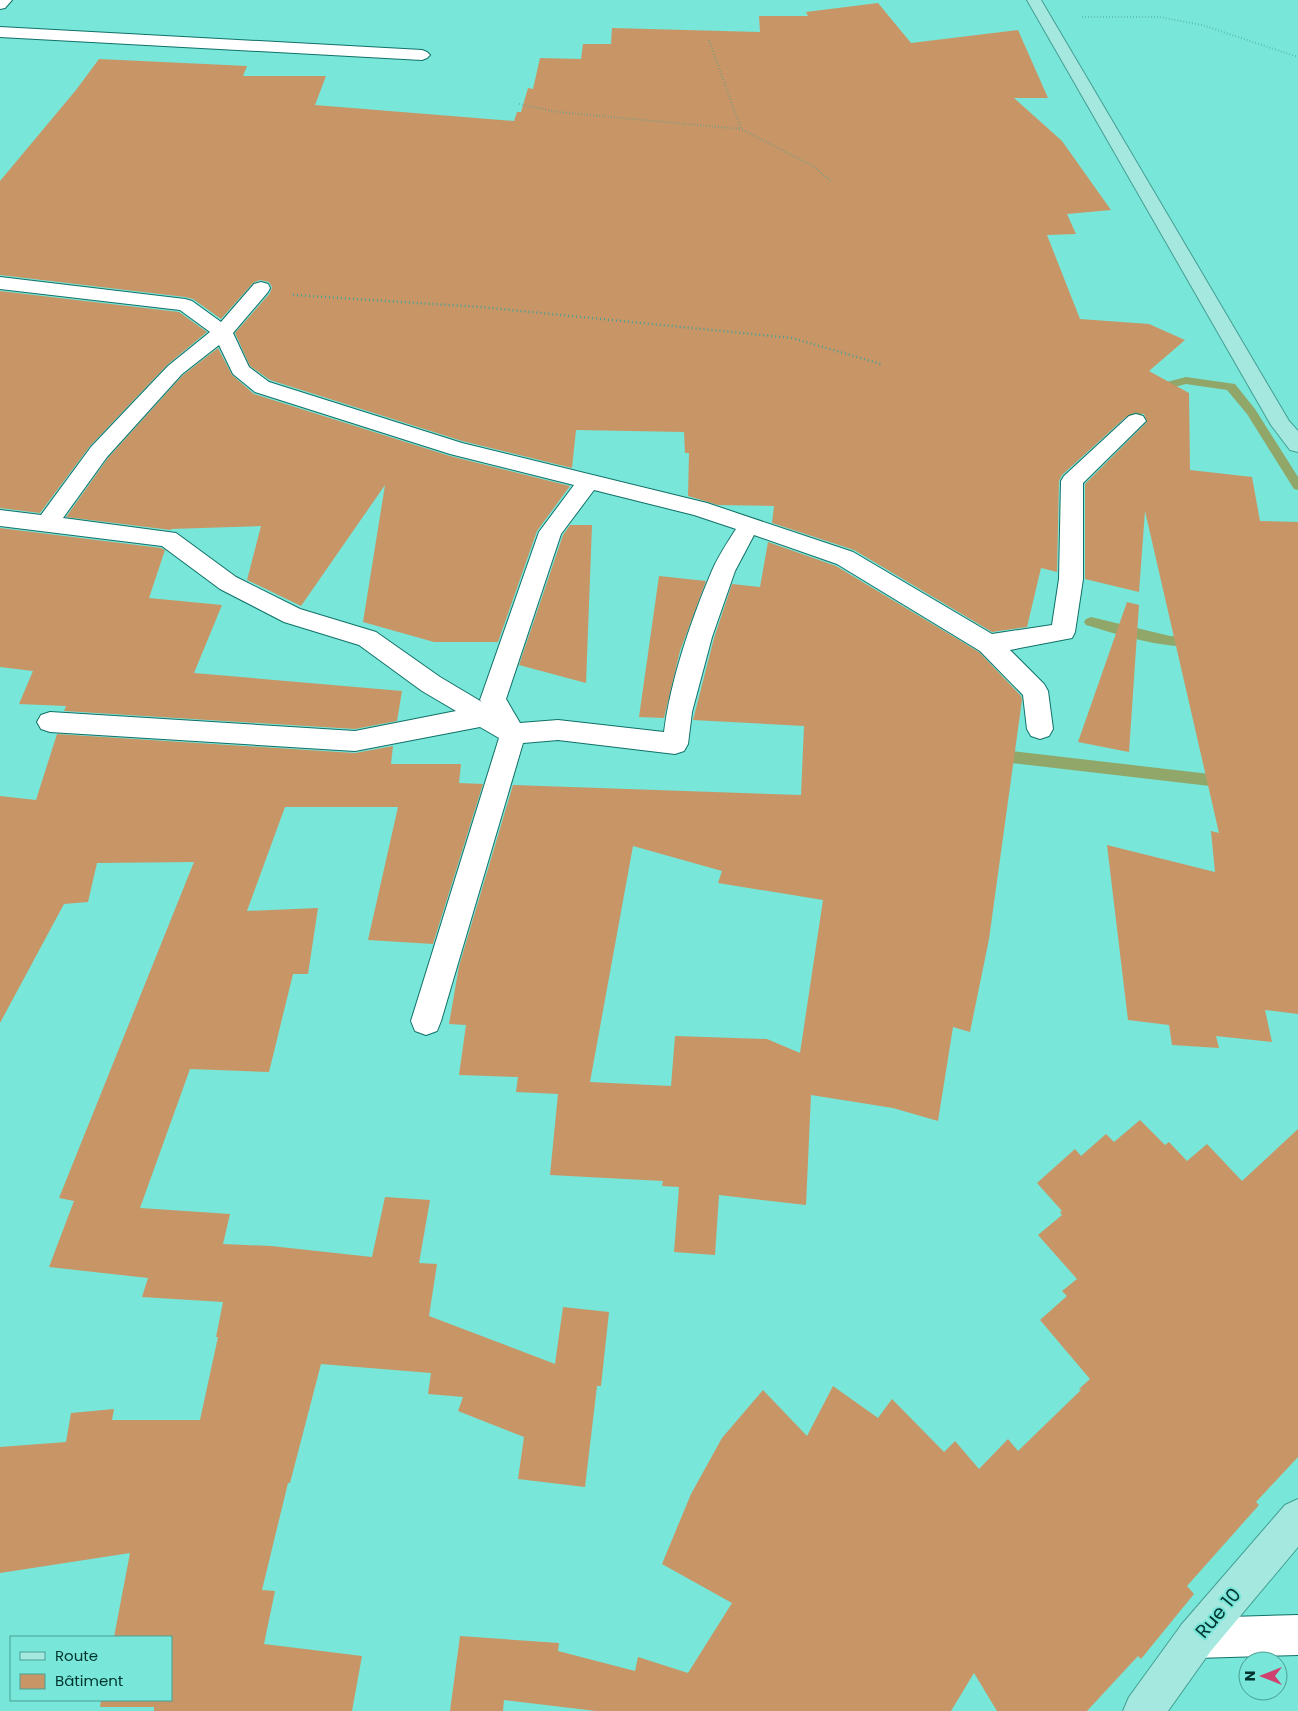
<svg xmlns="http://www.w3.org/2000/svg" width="1298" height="1711" viewBox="0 0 1298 1711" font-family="Poppins,sans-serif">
<rect width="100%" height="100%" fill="#78e6d8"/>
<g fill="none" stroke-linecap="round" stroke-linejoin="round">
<!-- stream -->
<g fill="#91a76a" fill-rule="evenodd">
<polygon points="1186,377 1235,384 1255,409 1298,477 1298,490 1294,489 1247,414 1227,390 1186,384 1163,390 1153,407 1132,420 1106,406 1112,402 1131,411 1145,401 1155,385"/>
<path d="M 1091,617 L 1170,636 L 1199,637 L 1201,641 L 1199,645 C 1174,652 1112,633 1086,625 L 1084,622 L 1086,619 Z"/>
<polygon points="994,749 1227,776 1232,778 1234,782 1232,786 1227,788 994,761 989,759 987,755 989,751"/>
</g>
</g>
<!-- building -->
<g fill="#c89666" fill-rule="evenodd">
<polygon points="878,3 911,43 1018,30 1048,98 1014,98 1062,141 1111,210 1067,214 1076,234 1047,235 1080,319 1149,324 1185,340 1149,371 1189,393 1190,470 1252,477 1260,521 1298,522 1298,1014 1265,1010 1272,1042 1216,1036 1219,1048 1172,1045 1169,1025 1128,1020 1107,845 1215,872 1211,831 1219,833 1145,511 1139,592 1085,579 1085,484 1147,422 1144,414 1135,412 1128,415 1062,475 1059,481 1057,572 1041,568 1027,627 992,632 854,550 772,523 774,506 718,505 688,496 689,453 685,453 684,432 576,430 572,468 462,441 270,380 250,366 235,333 270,293 272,287 269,282 260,280 253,283 221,319 193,299 185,297 0,275 0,181 76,90 99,59 247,66 243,76 326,76 315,105 514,121 517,112 521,112 528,88 533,89 540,58 581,59 583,44 611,44 612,28 760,32 759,16 808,16 806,12"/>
<polygon points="0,291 179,312 207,332 167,365 90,446 40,513 0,508"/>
<polygon points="218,348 232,375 254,394 450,456 570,486 537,531 498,642 434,642 363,622 385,485 301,606 247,580 261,526 171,529 171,530 66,517 108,458 183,375"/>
<polygon points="570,525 592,525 586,683 519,665 563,535"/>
<polygon points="0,528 161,548 165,550 149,598 222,605 194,673 402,691 397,721 355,729 64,711 66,706 19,704 33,671 0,667"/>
<path d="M 768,542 L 836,566 L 979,652 L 1021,696 L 1022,700 L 989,939 L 970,1032 L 953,1027 L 938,1121 L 893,1108 L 811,1095 L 806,1205 L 719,1195 L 715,1255 L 674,1252 L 679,1187 L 662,1186 L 663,1181 L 550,1175 L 558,1094 L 516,1092 L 518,1077 L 459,1075 L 466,1025 L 449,1024 L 459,966 L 513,785 L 801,795 L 804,726 L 693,720 L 714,638 L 732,584 L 760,587 ZM 633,846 L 722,871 L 718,883 L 823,900 L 800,1053 L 767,1039 L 675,1036 L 671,1086 L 590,1082 Z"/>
<polygon points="659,576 706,581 680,651 664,718 639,717"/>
<polygon points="1127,602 1139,605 1129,752 1078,742"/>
<polygon points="57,734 355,753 393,746 391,764 461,764 459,783 483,784 433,944 368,940 398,807 285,807 247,911 318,908 308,974 293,974 269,1072 190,1069 140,1208 230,1214 223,1244 271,1246 372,1257 385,1197 430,1200 419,1263 437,1264 429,1316 555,1364 563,1307 609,1312 601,1386 597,1386 585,1487 518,1479 524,1437 458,1411 463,1397 428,1394 431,1373 321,1364 290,1483 288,1483 262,1590 275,1591 264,1644 362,1656 352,1711 154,1711 154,1707 100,1707 101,1700 171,1700 171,1637 114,1637 130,1553 0,1573 0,1447 66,1442 71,1413 114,1409 112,1420 200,1420 218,1337 216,1337 223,1302 142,1297 148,1278 49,1267 74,1201 59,1198 194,862 97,863 88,902 64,904 0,1023 0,796 36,800"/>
<polygon points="1140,1120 1165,1145 1169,1142 1187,1161 1207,1144 1242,1181 1298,1129 1298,1457 1256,1502 1259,1505 1187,1586 1194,1594 1141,1659 1138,1656 1087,1711 997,1711 974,1673 951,1711 596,1711 504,1700 503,1711 450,1711 460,1636 559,1643 558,1651 635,1671 638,1657 688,1673 732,1603 662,1564 691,1494 722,1438 763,1390 807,1436 833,1386 878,1418 892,1399 944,1452 955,1441 979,1469 1008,1439 1018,1451 1081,1390 1079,1389 1090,1379 1040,1320 1067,1296 1062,1291 1077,1279 1038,1235 1062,1215 1060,1212 1062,1211 1037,1183 1075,1149 1081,1156 1106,1134 1114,1142"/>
</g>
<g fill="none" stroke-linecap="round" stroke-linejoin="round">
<defs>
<g id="minor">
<polygon points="0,0 12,0 5,8 0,9"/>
<polygon points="0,27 422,50 427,52 430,55 427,58 422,60 0,37"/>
<path d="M 0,277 L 185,299 L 192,301 L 221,322 L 254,284 L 261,282 L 268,284 L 270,288 L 268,292 L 233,333 L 249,367 L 269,382 L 462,443 L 707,503 L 853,552 L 992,634 L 1052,625 L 1059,579 L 1061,481 L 1064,476 L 1129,416 L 1136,414 L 1143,416 L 1146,421 L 1083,483 L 1083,579 L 1075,632 L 1072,638 L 1010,650 L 1044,684 L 1048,691 L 1053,729 L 1049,736 L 1040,739 L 1031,736 L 1027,729 L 1023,695 L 980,651 L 837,564 L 754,535 L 735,571 L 712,637 L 692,712 L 688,744 L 684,751 L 675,754 L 558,740 L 523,743 L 441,1021 L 437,1031 L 426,1035 L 415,1031 L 411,1021 L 499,738 L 480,727 L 355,751 L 50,732 L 41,729 L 37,722 L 41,715 L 50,712 L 355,731 L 456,711 L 422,691 L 359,645 L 284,622 L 220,589 L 162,546 L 0,526 L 0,510 L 41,515 L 91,447 L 168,366 L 210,332 L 180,310 L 0,289 ZM 219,345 L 233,374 L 255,392 L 450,454 L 574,485 L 539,532 L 480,700 L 482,702 L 440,677 L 376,632 L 300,609 L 236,577 L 176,533 L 63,518 L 107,457 L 182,374 ZM 594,490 L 694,515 L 736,529 C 727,543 717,558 711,573 C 691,620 670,682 664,732 L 558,720 L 520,723 L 506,699 L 561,534 Z"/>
<polygon points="1298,1615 1298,1655 1196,1658 1182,1652 1176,1638 1182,1624 1196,1618"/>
</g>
<g id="major">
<polygon points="1027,0 1041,0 1289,421 1298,431 1298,452 1290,450 1271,425"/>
<polygon points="1298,1499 1298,1547 1210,1652 1168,1711 1123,1711 1129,1697 1182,1624 1285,1505"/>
</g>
</defs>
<!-- minor casing -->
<use href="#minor" stroke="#107168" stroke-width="2"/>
<!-- major casing -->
<use href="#major" stroke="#439f94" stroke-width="2"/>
<!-- path-far1 -->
<g stroke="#489f95" stroke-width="2" stroke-dasharray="0.5 2.5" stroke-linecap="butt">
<polyline points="1082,17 1159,17 1202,25 1298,57"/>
<polyline points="709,40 741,129 813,166 832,182"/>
<polyline points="519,104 557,112 741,129"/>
</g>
<!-- path -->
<polyline stroke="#489f95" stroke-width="2.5" stroke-dasharray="1 3" stroke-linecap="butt" points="293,295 481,307 792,338 881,364"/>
<!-- minor -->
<use href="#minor" fill="#fff" fill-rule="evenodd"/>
<!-- major -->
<use href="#major" fill="#a4e8df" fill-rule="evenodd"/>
</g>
<g text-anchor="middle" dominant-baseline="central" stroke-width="4" stroke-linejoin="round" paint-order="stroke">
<!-- near-street labels -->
<g font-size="19" fill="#00342f" stroke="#78e6d8">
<text transform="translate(1218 1613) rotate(-50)">Rue 10</text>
</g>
</g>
<!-- legend -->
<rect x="10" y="1636" width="162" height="65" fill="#78e6d8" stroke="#489f94"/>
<rect x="20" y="1652" width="25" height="8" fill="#a4e8df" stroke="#489f94"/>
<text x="55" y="1661" font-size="15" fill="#00342f">Route</text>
<rect x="20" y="1674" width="25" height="15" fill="#c89666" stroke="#489f94"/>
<text x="55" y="1686" font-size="15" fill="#00342f">Bâtiment</text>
<!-- north arrow -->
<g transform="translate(1263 1676) rotate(270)"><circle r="24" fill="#78e6d8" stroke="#489f94"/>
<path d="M0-4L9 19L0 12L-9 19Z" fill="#cf416f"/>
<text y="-8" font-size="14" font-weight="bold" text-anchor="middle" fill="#00342f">N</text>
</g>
</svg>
